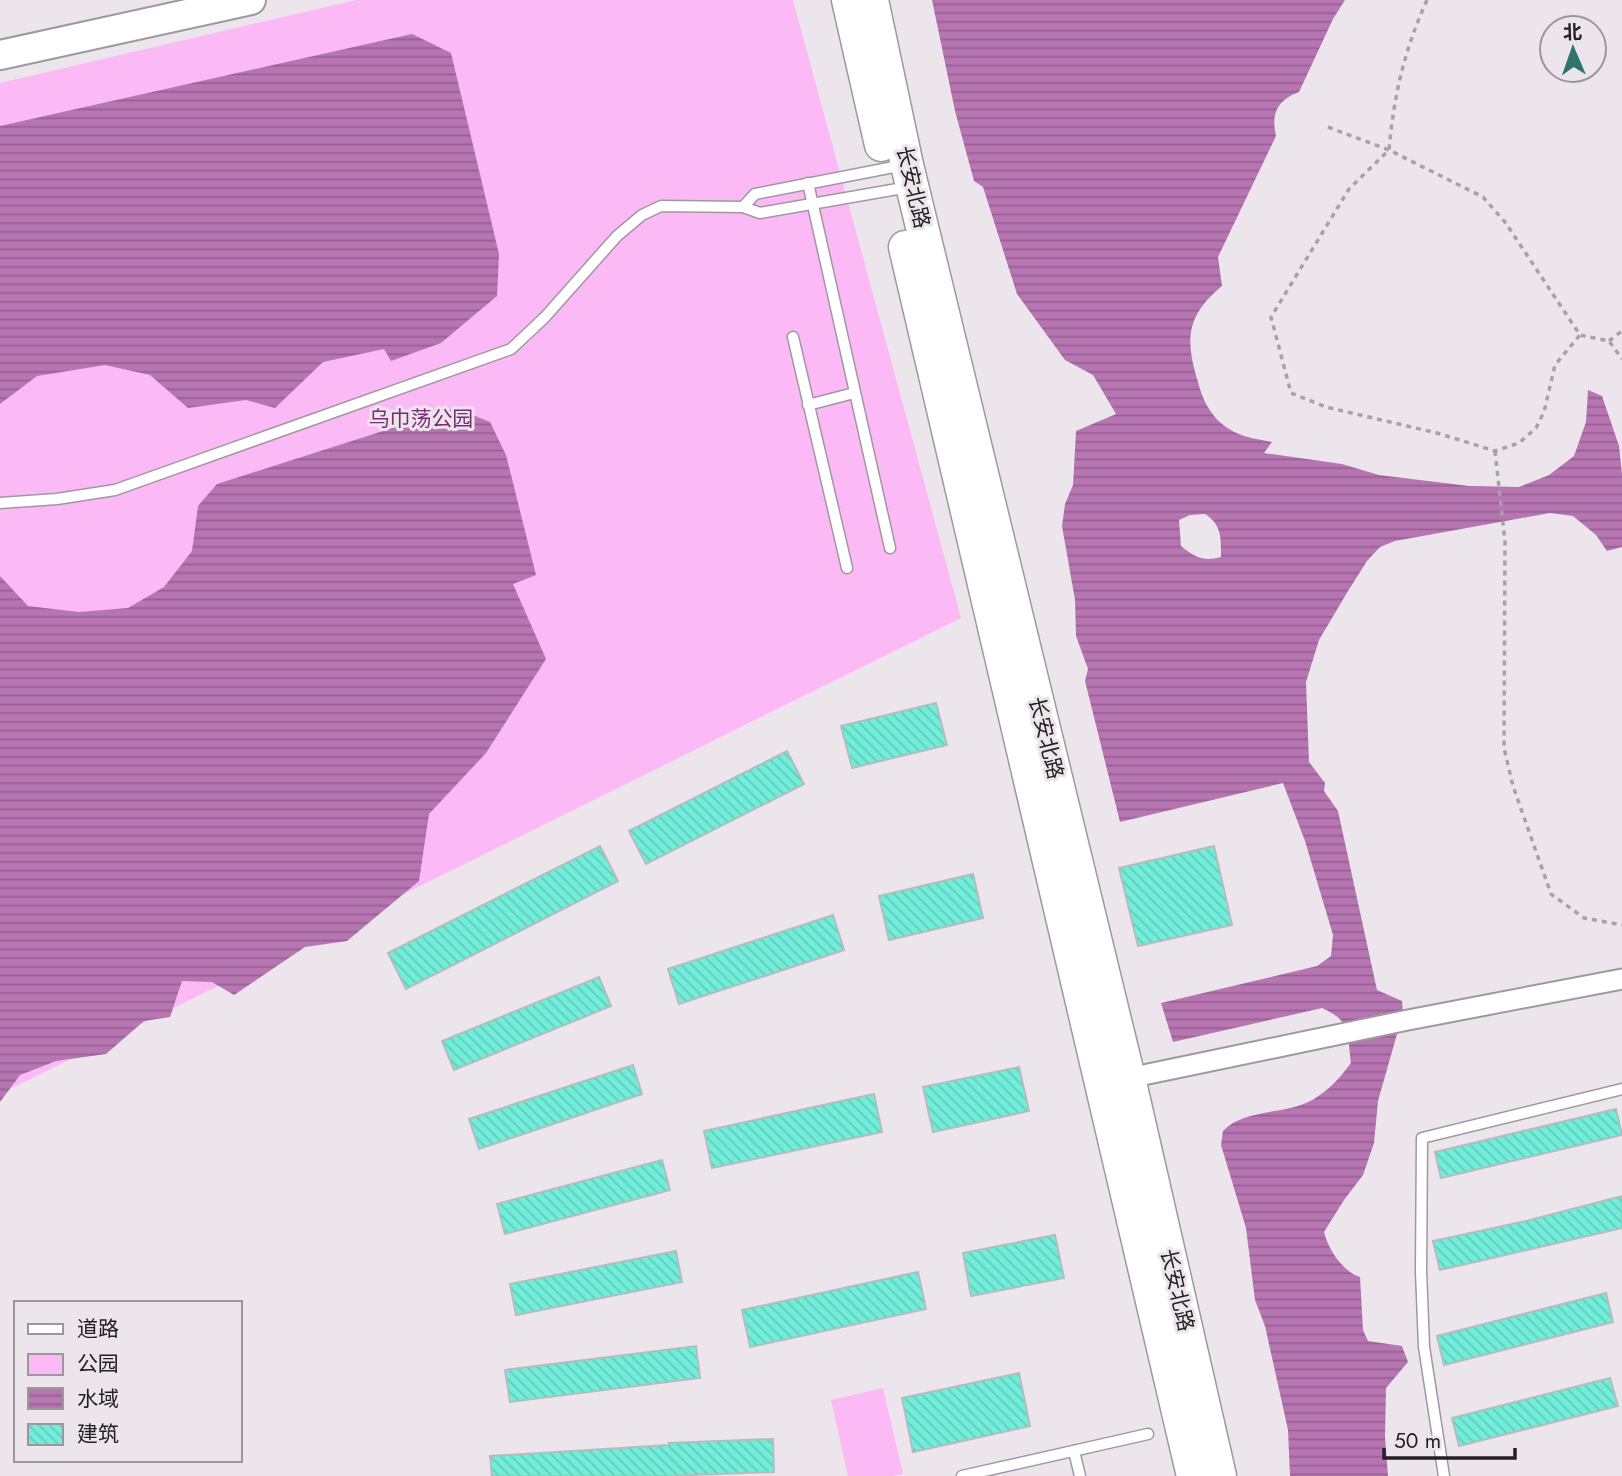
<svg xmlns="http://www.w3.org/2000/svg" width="1622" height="1476" viewBox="0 0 1622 1476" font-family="Jost,'Noto Sans SC',sans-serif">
<defs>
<pattern id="water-rules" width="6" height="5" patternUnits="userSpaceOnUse" patternTransform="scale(1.75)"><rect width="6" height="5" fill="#b776b2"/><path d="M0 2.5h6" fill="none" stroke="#956091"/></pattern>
<pattern id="building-back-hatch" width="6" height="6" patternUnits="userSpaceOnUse" patternTransform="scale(1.75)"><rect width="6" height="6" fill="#71edda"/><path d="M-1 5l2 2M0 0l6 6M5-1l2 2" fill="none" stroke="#62cbbb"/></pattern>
</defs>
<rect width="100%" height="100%" fill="#ede5ec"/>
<!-- green -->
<g fill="#fbb9f5">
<polygon points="356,0 793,0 961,618 0,1094 0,83"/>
<polygon points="883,1388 903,1474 892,1476 848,1476 831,1400"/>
</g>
<!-- water -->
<g fill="url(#water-rules)" fill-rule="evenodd">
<path d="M 932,0 L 1345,0 L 1333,19 L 1299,92 C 1277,100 1271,114 1276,136 L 1218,257 L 1222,286 C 1186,316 1185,339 1198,382 C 1202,398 1209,413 1222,424 C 1236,436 1255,439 1272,442 L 1264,453 L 1342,464 L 1379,475 L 1469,486 L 1519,487 L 1549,475 L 1574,456 L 1586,422 L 1588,390 L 1602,396 L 1619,446 L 1622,474 L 1622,547 L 1607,551 L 1596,535 L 1573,516 L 1550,513 L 1395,541 L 1380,547 L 1367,561 L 1348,591 L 1319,640 L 1306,682 L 1309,762 L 1325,783 L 1324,791 L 1338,811 L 1377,990 L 1402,1001 L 1403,1013 L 1378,1101 L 1374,1143 L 1363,1175 L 1344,1200 L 1324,1232 C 1328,1249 1343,1272 1360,1277 L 1363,1330 L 1368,1341 L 1402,1346 L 1408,1362 L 1386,1388 L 1385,1437 L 1388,1476 L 1290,1476 L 1288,1430 L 1265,1326 L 1255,1300 L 1246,1228 L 1221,1145 L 1223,1131 C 1242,1110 1281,1114 1306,1103 C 1326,1094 1338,1080 1351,1063 C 1347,1034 1352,1021 1322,1008 L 1173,1042 L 1161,1003 L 1317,966 L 1331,956 L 1333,935 L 1305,841 L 1283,783 L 1120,822 L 1085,681 L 1088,669 L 1076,636 L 1075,600 L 1062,526 L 1065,504 L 1073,485 L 1076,431 L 1116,414 L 1093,375 L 1065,360 L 1017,294 L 983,187 L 974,181 L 955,111 ZM 1205,514 C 1222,525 1221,538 1221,557 C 1203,562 1195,557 1181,546 L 1179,520 L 1190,515 Z"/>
<polygon points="412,34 451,53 499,254 497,296 441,343 391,361 384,349 323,362 275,408 246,400 188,408 150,375 105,365 37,376 0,404 0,126"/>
<polygon points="455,408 490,422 506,455 536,575 513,584 546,659 486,753 429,814 419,881 347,941 305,947 234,995 212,982 182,981 170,1017 144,1021 106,1054 56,1061 20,1075 0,1102 0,576 28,606 79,612 128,608 164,587 192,551 198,506 217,484"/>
</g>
<!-- building -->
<g fill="url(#building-back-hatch)" stroke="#b3bebc" stroke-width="2">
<polygon points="936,703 947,745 852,768 841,726"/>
<polygon points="787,751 804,784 646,864 629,831"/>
<polygon points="600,846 618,881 406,989 388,953"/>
<polygon points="1214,846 1232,925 1138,946 1119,868"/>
<polygon points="973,874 983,918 889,940 879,896"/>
<polygon points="833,915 844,950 679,1004 668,969"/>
<polygon points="599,977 611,1006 454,1070 442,1041"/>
<polygon points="633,1065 642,1094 479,1149 469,1119"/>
<polygon points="1019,1067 1029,1111 933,1132 923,1087"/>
<polygon points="874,1094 882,1132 712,1168 704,1131"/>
<polygon points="1616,1109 1622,1135 1441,1178 1435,1152"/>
<polygon points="662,1160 670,1190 505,1234 497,1204"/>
<polygon points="1622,1196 1622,1228 1440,1270 1433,1241 1526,1221"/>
<polygon points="1055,1235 1064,1278 971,1296 963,1253"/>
<polygon points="676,1251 682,1282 516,1315 510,1284"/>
<polygon points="918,1272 926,1309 750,1347 742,1310"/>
<polygon points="1606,1293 1613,1322 1444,1365 1437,1336"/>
<polygon points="696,1346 700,1378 510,1402 505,1370"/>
<polygon points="1019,1373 1030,1426 913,1452 902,1398"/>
<polygon points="1610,1378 1618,1406 1459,1446 1452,1418"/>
<polygon points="773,1439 774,1472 665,1476 492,1476 490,1456 669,1445 669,1443"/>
</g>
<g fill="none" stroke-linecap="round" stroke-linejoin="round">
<defs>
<g id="service">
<polyline points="904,165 755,194 743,207 760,213 909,187"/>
<polyline points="808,183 890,548"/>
<polyline points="793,337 847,568"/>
<polyline points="808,405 854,393"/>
<polyline points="0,503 57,499 115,490 511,349 545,317 617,236 642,215 661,206 743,207"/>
<polyline points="1074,1451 1080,1476"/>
<polyline points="962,1476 1148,1434"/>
<polyline points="1444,1476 1424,1347 1421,1271 1422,1138 1622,1089"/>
</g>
<polyline id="minor" points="1129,1078 1408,1020 1622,979"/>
<polyline id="secondary" points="0,55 251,0"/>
<g id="primary">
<polyline points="848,0 881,145"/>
<polyline points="872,0 907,165 1129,1078 1220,1476"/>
<polyline points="905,247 1193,1476"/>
</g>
</defs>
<!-- service casing -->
<use href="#service" stroke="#a0989f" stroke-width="13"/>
<!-- minor casing -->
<use href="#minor" stroke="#a0989f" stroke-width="23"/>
<!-- secondary casing -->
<use href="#secondary" stroke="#a0989f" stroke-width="32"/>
<!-- primary casing -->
<use href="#primary" stroke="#a0989f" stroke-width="35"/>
<!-- path -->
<g stroke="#a8a2a8" stroke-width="3.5" stroke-dasharray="5 5" stroke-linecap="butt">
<path d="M 1427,0 C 1404,51 1394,95 1389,150 L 1349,189 L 1271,317 L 1291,393 L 1326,407 L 1437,433 L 1495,451 L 1519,443 L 1536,428 L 1544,412 L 1555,365 L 1580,335"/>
<polyline points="1328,127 1389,150 1483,197 1505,222 1580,335 1609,341 1622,359"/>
<polyline points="1609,341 1622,331"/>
<polyline points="1495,451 1505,542 1504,748 1513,786 1551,894 1584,918 1622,925"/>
</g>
<!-- service -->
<use href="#service" stroke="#fff" stroke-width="10"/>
<!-- minor -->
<use href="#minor" stroke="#fff" stroke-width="19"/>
<!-- secondary -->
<use href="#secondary" stroke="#fff" stroke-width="28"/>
<!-- primary -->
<use href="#primary" stroke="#fff" stroke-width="32"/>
</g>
<g text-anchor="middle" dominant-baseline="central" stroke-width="6" stroke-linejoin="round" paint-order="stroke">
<!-- street labels -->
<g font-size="21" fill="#242124" stroke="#ede5ec">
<text transform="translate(913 187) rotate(77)">长安北路</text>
<text transform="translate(1046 738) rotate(76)">长安北路</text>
<text transform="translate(1177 1290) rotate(77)">长安北路</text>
</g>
<!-- park labels -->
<g font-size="21" fill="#7a2b76" stroke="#ede5ec">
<text x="421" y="419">乌巾荡公园</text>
</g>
</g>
<!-- legend -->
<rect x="14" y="1301" width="228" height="161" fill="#ede5ec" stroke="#9d979c" stroke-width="2"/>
<rect x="28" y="1324" width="35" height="10" fill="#ffffff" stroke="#9d979c" stroke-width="2"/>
<text x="77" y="1336" font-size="21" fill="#242124">道路</text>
<rect x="28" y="1354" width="35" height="21" fill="#fbb9f5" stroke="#9d979c" stroke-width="2"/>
<text x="77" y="1371" font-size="21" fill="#242124">公园</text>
<rect x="28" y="1388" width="35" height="21" fill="url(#water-rules)" stroke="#9d979c" stroke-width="2"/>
<text x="77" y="1406" font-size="21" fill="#242124">水域</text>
<rect x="28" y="1424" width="35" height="21" fill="url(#building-back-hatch)" stroke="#9d979c" stroke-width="2"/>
<text x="77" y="1441" font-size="21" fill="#242124">建筑</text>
<!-- north arrow -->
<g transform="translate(1573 49) rotate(358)"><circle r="33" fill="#ede5ec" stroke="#9d979c" stroke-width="2"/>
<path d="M0-5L12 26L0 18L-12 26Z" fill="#2e746a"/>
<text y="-10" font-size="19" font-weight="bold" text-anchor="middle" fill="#242124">北</text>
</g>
<!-- scale -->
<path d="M1384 1448v10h131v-10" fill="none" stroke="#242124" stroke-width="3.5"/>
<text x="1394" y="1448" font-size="21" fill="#242124" stroke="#ede5ec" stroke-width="5" paint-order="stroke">50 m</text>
</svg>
